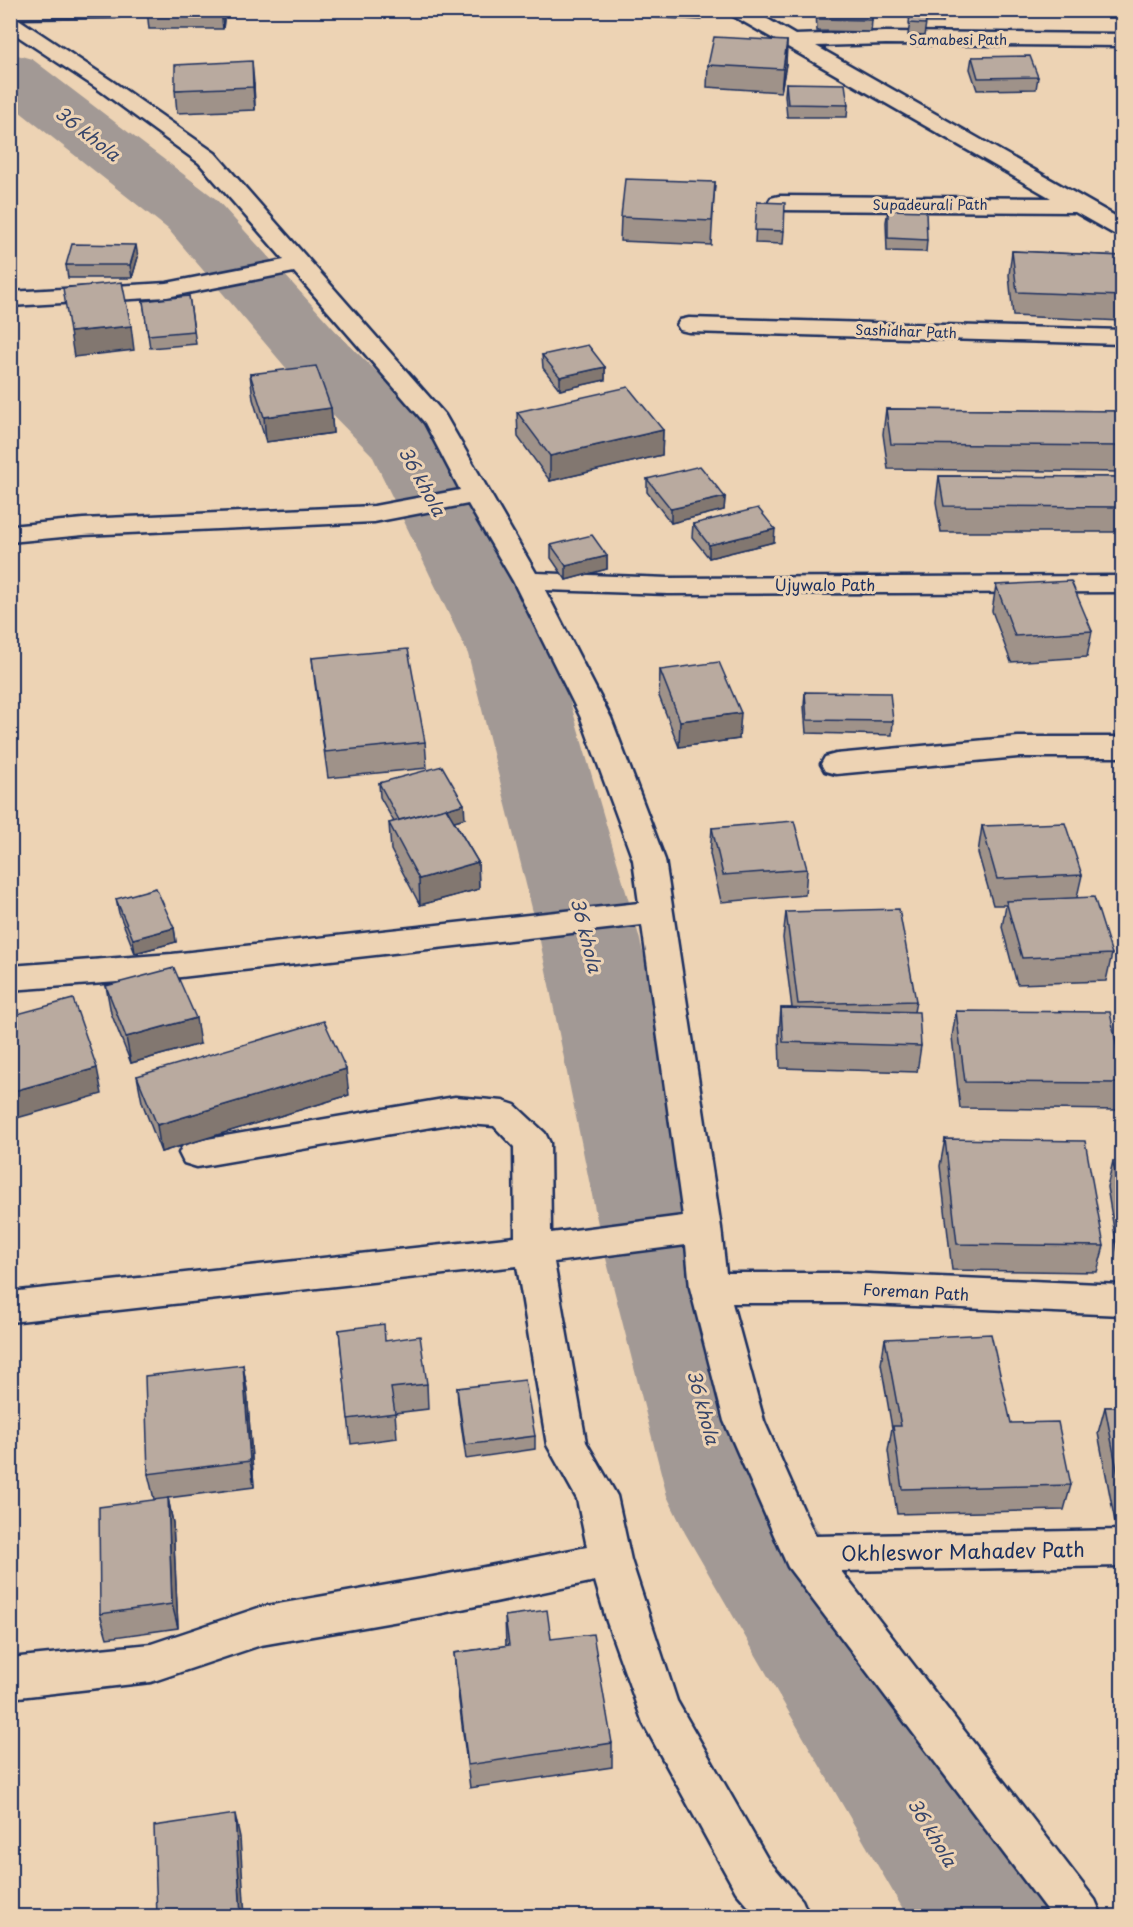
<svg xmlns="http://www.w3.org/2000/svg" width="1133" height="1927" viewBox="0 0 1133 1927" font-family="'Playpen Sans',sans-serif">
<rect width="100%" height="100%" fill="#edd3b4"/>
<filter id="ink" filterUnits="userSpaceOnUse"><feTurbulence type="fractalNoise" baseFrequency=".0167" numOctaves="2"/><feDisplacementMap in="SourceGraphic" scale="12" xChannelSelector="R" yChannelSelector="G"/><feConvolveMatrix kernelMatrix="1 2 1 2 8 2 1 2 1" color-interpolation-filters="sRGB"/></filter>
<g filter="url(#ink)">
<g fill="none" stroke-linecap="round" stroke-linejoin="round">
<!-- river -->
<polygon fill="#a29995" fill-rule="evenodd" points="10,53 32,59 216,199 341,337 435,428 446,445 556,654 639,936 713,1239 784,1478 1035,1867 1055,1916 907,1916 685,1533 667,1496 601,1239 539,936 468,654 372,455 287,369 168,229 10,104"/>
<defs>
<g id="minor">
<polygon points="10,10 125,10 122,15 115,17 17,18 112,81 215,153 445,415 536,573 668,578 1122,576 1122,592 668,594 545,590 611,718 665,860 721,1228 726,1273 845,1273 1122,1285 1122,1315 845,1303 732,1303 764,1421 815,1536 1122,1530 1122,1566 841,1571 1095,1900 1102,1916 1051,1916 788,1567 724,1421 690,1288 686,1245 554,1262 586,1442 617,1496 631,1560 677,1701 768,1860 802,1900 809,1916 757,1916 736,1892 643,1723 607,1622 595,1581 433,1615 261,1645 151,1682 10,1698 10,1658 151,1644 261,1607 433,1577 587,1547 577,1499 547,1445 517,1266 10,1322 10,1292 515,1237 514,1147 494,1126 455,1123 197,1167 184,1163 179,1153 184,1143 455,1097 503,1101 515,1105 545,1133 550,1143 551,1233 683,1216 642,925 172,978 10,990 10,966 172,954 639,903 633,860 581,718 513,581 468,504 374,522 83,535 10,542 10,526 83,519 374,506 460,490 425,423 294,272 167,297 10,306 10,292 167,283 284,260 199,163 98,89 10,31"/>
<polygon points="727,10 752,10 795,35 886,32 1122,34 1122,46 886,44 816,46 1122,220 1122,236 1114,234 1075,212 779,210 771,208 768,203 771,198 779,196 1051,198 730,14"/>
<polygon points="689,318 1122,330 1122,344 689,332 680,330 677,325 680,320"/>
<polygon points="1018,737 1122,737 1122,757 1018,757 836,774 825,771 821,764 825,757 836,754"/>
</g>
</defs>
<!-- minor casing -->
<use href="#minor" stroke="#1b2f5e" stroke-width="5"/>
<!-- minor -->
<use href="#minor" fill="#edd3b4" fill-rule="evenodd"/>
</g>
<!-- wall -->
<g fill="#9f9289" stroke="#1b2f5e" stroke-width="1.5">
<polygon points="147,10 225,10 223,29 149,29"/>
<polygon points="643,10 703,10 701,20 643,17"/>
<polygon points="816,10 871,10 872,20 871,32 817,31"/>
<polygon points="907,10 944,10 943,23 926,23 924,36 908,35 910,21"/>
<polygon points="787,41 786,64 781,92 707,87 708,65"/>
<polygon points="972,57 1038,77 1036,89 977,90 970,69"/>
<polygon points="786,83 848,105 847,117 787,117 785,95"/>
<polygon points="254,84 255,110 177,113 175,90"/>
<polygon points="715,182 711,245 620,241 621,217"/>
<polygon points="757,202 784,231 783,244 755,243"/>
<polygon points="888,210 927,240 926,252 887,251 886,222"/>
<polygon points="1012,251 1122,256 1122,321 1013,316 1009,275"/>
<polygon points="138,257 132,278 68,278 66,265"/>
<polygon points="189,296 196,344 150,348 143,301"/>
<polygon points="542,355 605,367 605,380 560,390 543,368"/>
<polygon points="250,374 331,408 333,433 266,442 253,399"/>
<polygon points="886,409 1122,411 1122,472 888,469 883,434"/>
<polygon points="517,412 663,430 662,455 550,481 518,437"/>
<polygon points="939,476 1122,477 1122,532 941,532 936,502"/>
<polygon points="647,479 725,497 724,510 671,523 647,492"/>
<polygon points="693,524 774,542 709,558 692,537"/>
<polygon points="551,545 607,556 607,569 566,580 551,558"/>
<polygon points="996,585 1092,631 1087,657 1011,662 992,611"/>
<polygon points="312,658 425,742 427,768 328,778 315,684"/>
<polygon points="660,670 739,739 679,747 659,696"/>
<polygon points="805,692 893,721 892,735 806,733 804,706"/>
<polygon points="379,783 465,818 454,821 478,862 479,889 420,905 391,850 389,823 394,822 380,797"/>
<polygon points="982,826 1082,875 1077,897 1112,954 1106,981 1017,984 1002,927 1006,905 993,905 978,853"/>
<polygon points="712,828 807,869 805,895 721,902 710,854"/>
<polygon points="116,899 174,928 176,942 135,953 119,913"/>
<polygon points="786,912 916,1001 914,1012 921,1046 917,1072 780,1068 779,1034 781,1008 792,1008 783,938"/>
<polygon points="106,986 200,1044 131,1063 111,1013"/>
<polygon points="956,1011 1122,1083 1122,1092 1118,1110 960,1108 952,1037"/>
<polygon points="137,1076 349,1095 161,1152 142,1102"/>
<polygon points="945,1139 1104,1246 1097,1272 952,1270 940,1166"/>
<polygon points="1113,1161 1122,1161 1122,1278 1107,1187"/>
<polygon points="339,1330 385,1341 427,1384 428,1409 395,1413 397,1438 351,1444"/>
<polygon points="885,1339 1011,1423 1071,1485 1064,1510 897,1514 888,1451 892,1428 881,1364"/>
<polygon points="243,1365 247,1390 254,1487 168,1498 173,1523 178,1628 107,1638 100,1614 154,1499 148,1474"/>
<polygon points="457,1388 535,1436 535,1449 466,1459 458,1402"/>
<polygon points="1105,1407 1122,1407 1122,1527 1116,1527 1098,1433"/>
<polygon points="505,1616 551,1639 612,1743 612,1767 470,1788 456,1677 454,1653 506,1646"/>
</g>
<!-- shaded-wall -->
<g fill="#82776f" stroke="#1b2f5e" stroke-width="1.5">
<polygon points="221,10 225,10 223,29"/>
<polygon points="787,41 786,64 781,92 783,69"/>
<polygon points="252,61 254,84 255,110 253,87"/>
<polygon points="136,245 138,257 132,278 130,265"/>
<polygon points="131,326 134,350 74,357 70,332"/>
<polygon points="605,367 605,380 560,390 560,377"/>
<polygon points="331,408 333,433 266,442 264,417"/>
<polygon points="663,430 662,455 550,481 550,456"/>
<polygon points="725,497 724,510 671,523 671,509"/>
<polygon points="775,529 774,542 709,558 709,545"/>
<polygon points="607,556 607,569 566,580 566,566"/>
<polygon points="741,713 739,739 679,747 680,721"/>
<polygon points="464,804 465,818 401,836 400,822"/>
<polygon points="478,862 479,889 420,905 419,879"/>
<polygon points="174,928 176,942 135,953 133,939"/>
<polygon points="196,1018 200,1044 131,1063 126,1037"/>
<polygon points="97,1068 102,1094 10,1120 10,1092"/>
<polygon points="346,1069 349,1095 161,1152 157,1125"/>
<polygon points="243,1365 247,1390 254,1487 250,1461"/>
<polygon points="168,1498 173,1523 178,1628 172,1604"/>
<polygon points="235,1814 240,1837 245,1917 241,1917"/>
</g>
<!-- building -->
<g fill="#b9aa9f" stroke="#1b2f5e" stroke-width="1.5">
<polygon points="817,10 871,10 872,20 818,19"/>
<polygon points="911,10 944,10 944,11 912,12"/>
<polygon points="910,16 927,18 925,24 909,23"/>
<polygon points="714,37 787,41 783,69 708,65"/>
<polygon points="1030,56 1038,77 978,78 972,57"/>
<polygon points="252,61 253,87 175,90 175,65"/>
<polygon points="786,83 845,84 848,105 788,104"/>
<polygon points="625,179 715,182 712,221 621,217"/>
<polygon points="757,202 785,203 784,231 755,230"/>
<polygon points="888,210 926,211 927,240 888,238"/>
<polygon points="72,244 136,245 130,265 66,265"/>
<polygon points="1012,251 1122,256 1122,296 1017,292"/>
<polygon points="122,282 131,326 70,332 63,288"/>
<polygon points="189,296 194,331 148,335 143,301"/>
<polygon points="588,345 605,367 560,377 542,355"/>
<polygon points="316,366 331,408 264,417 250,374"/>
<polygon points="628,387 663,430 550,456 517,412"/>
<polygon points="886,409 1122,411 1122,446 891,444"/>
<polygon points="700,466 725,497 671,509 647,479"/>
<polygon points="939,476 1122,477 1122,507 944,506"/>
<polygon points="758,508 775,529 709,545 693,524"/>
<polygon points="592,535 607,556 566,566 551,545"/>
<polygon points="1071,581 1092,631 1015,636 996,585"/>
<polygon points="408,649 425,742 325,752 312,658"/>
<polygon points="719,662 741,713 680,721 660,670"/>
<polygon points="805,692 890,693 893,721 807,720"/>
<polygon points="442,766 464,804 447,809 446,808 399,820 379,783"/>
<polygon points="446,808 478,862 419,879 389,823"/>
<polygon points="794,821 807,869 723,875 712,828"/>
<polygon points="1065,823 1082,875 997,879 982,826"/>
<polygon points="156,888 174,928 133,939 116,899"/>
<polygon points="1094,897 1112,954 1022,958 1006,901"/>
<polygon points="899,909 916,1001 798,1004 786,912"/>
<polygon points="174,968 196,1018 126,1037 106,986"/>
<polygon points="73,999 97,1068 10,1092 10,1016"/>
<polygon points="781,1008 919,1012 921,1046 783,1042"/>
<polygon points="956,1011 1110,1012 1122,1073 1122,1083 965,1082"/>
<polygon points="324,1021 346,1069 157,1125 137,1076"/>
<polygon points="945,1139 1085,1141 1104,1246 957,1244"/>
<polygon points="1113,1161 1122,1161 1122,1215"/>
<polygon points="384,1324 385,1341 420,1336 427,1384 391,1388 395,1413 348,1419 339,1330"/>
<polygon points="991,1334 1011,1423 1058,1422 1071,1485 902,1489 893,1426 901,1426 885,1339"/>
<polygon points="243,1365 250,1461 148,1474 145,1376"/>
<polygon points="525,1380 535,1436 465,1445 457,1388"/>
<polygon points="1105,1407 1122,1407 1122,1496"/>
<polygon points="168,1498 172,1604 100,1614 99,1507"/>
<polygon points="547,1610 551,1639 593,1634 612,1743 468,1765 454,1653 509,1645 505,1616"/>
<polygon points="235,1814 241,1917 157,1917 154,1826"/>
</g>
</g>
<g text-anchor="middle" dominant-baseline="central" stroke-width="6" stroke-linejoin="round" paint-order="stroke">
<!-- far-street labels -->
<g font-size="14" fill="#1b2f5e" stroke="#edd3b4">
<text x="958" y="39">Samabesi Path</text>
<text x="930" y="204">Supadeurali Path</text>
<text transform="translate(906 331) rotate(2)">Sashidhar Path</text>
</g>
<!-- street labels -->
<g font-size="16" fill="#1b2f5e" stroke="#edd3b4">
<text x="825" y="584">Ujywalo Path</text>
<text transform="translate(916 1291) rotate(3)">Foreman Path</text>
</g>
<!-- water labels -->
<g font-size="18" font-style="italic" fill="#364469" stroke="#edd3b4">
<text transform="translate(88 133) rotate(38)">36 khola</text>
<text transform="translate(423 481) rotate(61)">36 khola</text>
<text transform="translate(587 935) rotate(76)">36 khola</text>
<text transform="translate(704 1407) rotate(75)">36 khola</text>
<text transform="translate(933 1832) rotate(59)">36 khola</text>
</g>
<!-- near-street labels -->
<g font-size="20" fill="#1b2f5e" stroke="#edd3b4">
<text transform="translate(963 1551) rotate(-1)">Okhleswor Mahadev Path</text>
</g>
</g>
<!-- margin -->
<rect width="1133" height="1927" fill="none" stroke="#edd3b4" stroke-width="36"/>
<rect x="18" y="18" width="1097" height="1891" fill="none" stroke="#1b2f5e" stroke-width="2" filter="url(#ink)"/>
</svg>
